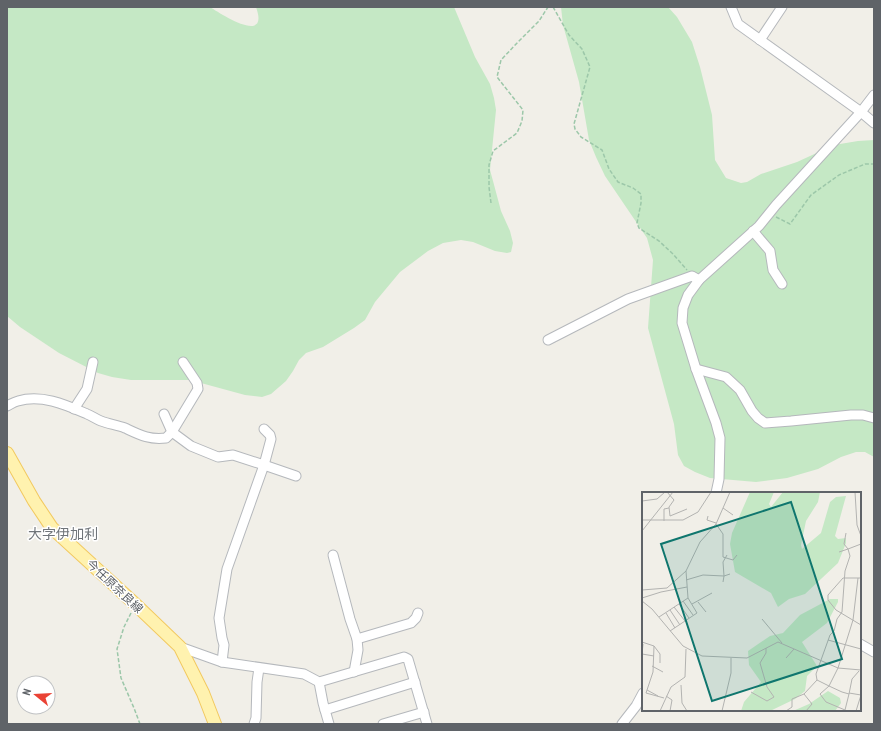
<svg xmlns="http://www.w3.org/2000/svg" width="881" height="731" viewBox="0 0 881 731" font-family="'PT Sans Narrow','Noto Sans JP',sans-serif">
<rect width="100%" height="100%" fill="#f1efe8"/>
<!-- green -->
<g fill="#c5e8c5">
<path d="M 7,7 L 210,7 C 221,14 270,46 256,7 L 454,7 L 475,57 L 490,84 L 494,98 L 496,110 L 490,170 L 493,181 L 501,211 L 510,231 L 513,243 L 511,252 L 507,253 L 495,251 L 473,242 L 461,240 L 443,243 L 428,251 L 400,272 L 375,302 L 365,320 L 354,328 L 323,347 L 306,353 L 299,360 L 293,371 L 286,381 L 271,394 L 262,397 L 245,395 L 190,380 L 131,380 L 112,377 L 98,373 L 59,353 L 20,327 L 7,316 Z"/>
<polygon points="561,7 668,7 677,17 692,42 700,67 712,115 715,160 726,178 741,183 747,182 761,174 797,162 834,145 858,141 874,140 874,457 865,452 856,452 841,457 818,469 787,478 756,482 710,478 695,472 684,466 678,455 674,424 648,328 653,260 647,238 605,176 596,157 589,140 579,82 563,25"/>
</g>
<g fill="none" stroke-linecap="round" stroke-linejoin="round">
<defs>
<g id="minor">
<polyline points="731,7 738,24 861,112 874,123"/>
<polyline points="760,40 782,7"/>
<polyline points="753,231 770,251 773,270 782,284"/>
<polyline points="548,340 628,299 692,276 699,280"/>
<polyline points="696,369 726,377 740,390 752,411 758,418 765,423 791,421 851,415 863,415 874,418"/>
<path d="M 7,406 C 11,404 14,402 18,401 C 42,394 66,405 87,414 C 92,416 96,419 101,421 C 109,424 117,425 125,428 C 140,435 149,440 166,438 L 172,432 L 198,389 L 197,383 L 183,362"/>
<polyline points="74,409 87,389 93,362"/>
<polyline points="164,414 172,432 191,446 218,457 233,455 264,465 271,439 270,435 264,429"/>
<polyline points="716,493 719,479 720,438 716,423 696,369 682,323 683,308 688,295 699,280 759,226 776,205 861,112 874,95"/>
<polyline points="333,555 350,619 357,639 358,650 354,672"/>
<polyline points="357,639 411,623 416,618 418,613"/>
<polyline points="860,644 874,652"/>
<polyline points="180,647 222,662 304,674 319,682 404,657 408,659 427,724"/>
<polyline points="222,662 224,645 222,638 219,618 227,569 264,465 296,476"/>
<polyline points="319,682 323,703 329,724"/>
<polyline points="325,710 415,682"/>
<polyline points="254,724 256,718 257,682 259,668"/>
<polyline points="383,724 424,712"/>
<polyline points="622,724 636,706 643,693"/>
</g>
<polyline id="major" points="7,453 34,501 52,528 135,604 180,647 203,693 215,724"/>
</defs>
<!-- minor casing -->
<use href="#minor" stroke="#b5b8bc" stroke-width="11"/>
<!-- major casing -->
<use href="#major" stroke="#f2c960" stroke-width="14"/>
<!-- path -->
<g stroke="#9cc7a9" stroke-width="1.5" stroke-dasharray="4 2" stroke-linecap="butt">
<polyline points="553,7 569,35 582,49 590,67 574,124 575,129 581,137 602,150 609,169 618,182 633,188 641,194 641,203 637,223 639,228 659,241 673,254 687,270"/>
<polyline points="491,203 489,187 489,165 493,151 517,133 522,121 523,110 497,77 501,60 518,42 539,21 548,7"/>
<polyline points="776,217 790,224 811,195 839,175 865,164 874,164"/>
<polyline points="131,613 124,627 117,649 121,678 134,708 140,724"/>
</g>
<!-- minor -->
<use href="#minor" stroke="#fff" stroke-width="9"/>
<!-- major -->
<use href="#major" stroke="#fff2af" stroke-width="12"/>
</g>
<g text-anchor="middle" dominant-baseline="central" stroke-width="3" stroke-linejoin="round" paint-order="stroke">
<!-- street labels -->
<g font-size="12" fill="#5f6368" stroke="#fff">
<text transform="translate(115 586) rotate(43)">今任原奈良線</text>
</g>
<!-- quarter labels -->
<g font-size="14" fill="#70757a" stroke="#fff">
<text x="63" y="534">大字伊加利</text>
</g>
</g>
<!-- overview -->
<g transform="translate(642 492)">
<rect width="219" height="219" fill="#f1efe8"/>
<path d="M 108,0 L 132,0 L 127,12 L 129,15 L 141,0 L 178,0 L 176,10 L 164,29 L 159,53 L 160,57 L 179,41 L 188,10 L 194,5 L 204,4 L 193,44 L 196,47 L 204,46 L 204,51 L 196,71 L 163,102 L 147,107 L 136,115 L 129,101 L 93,80 L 88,52 L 90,41 ZM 188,107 L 196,107 L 196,110 L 185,131 L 160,150 L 175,174 L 165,184 L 163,199 L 153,207 L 128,219 L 99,219 L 102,210 L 119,190 L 107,173 L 106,159 L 128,144 L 141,141 L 158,123 ZM 186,199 L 198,206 L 199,211 L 193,219 L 151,219 L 167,212 Z" fill="#c5e8c5"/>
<path fill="none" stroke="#b3b3b1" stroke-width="1" d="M 25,0 L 32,8 L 27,15 L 28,24 L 45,17M 213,0 L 215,33 L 219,44M 0,9 L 15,7 L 23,0M 81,16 L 91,23M 66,24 L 65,28 L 74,31M 0,28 L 41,28 L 56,20 L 69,0M 22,29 L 22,17 L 27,16M 74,32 L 81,42 L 81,65 L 91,68 L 95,63M 0,39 L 31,0M 197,60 L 206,57 L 202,52 L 204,41M 85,63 L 81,70 L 82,84 L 88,82M 216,86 L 201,86 L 186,103 L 186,108 L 194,118 L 219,133M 44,88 L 61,83 L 82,84 L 81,90M 0,98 L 25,96 L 44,79 L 58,50 L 74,32 L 88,0M 19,100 L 45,95M 0,106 L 19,100M 0,109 L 10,117 L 41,154 L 60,164 L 105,166 L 136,150 L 196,176 L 219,178M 41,109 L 51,123M 56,110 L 64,120M 37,112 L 47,126M 50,112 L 70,101M 32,115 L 43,129M 28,118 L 38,133M 24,121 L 33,136M 17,125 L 46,106M 120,127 L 140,151M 28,139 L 55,121 L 46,106 L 44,79M 186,148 L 219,157M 0,150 L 12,154 L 11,180 L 4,201 L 22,206M 1,152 L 0,162 L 12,164M 12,154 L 18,162 L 18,171M 144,166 L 152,157M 10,174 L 21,180M 175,188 L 187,194 L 200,200 L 207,202 L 203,218 L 184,210 L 178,202 L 187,194 L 196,176 L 211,128 L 216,86 L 219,86M 39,193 L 40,211 L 45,219M 5,198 L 16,204M 109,200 L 125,209 L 132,205 L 125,195 L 118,171 L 124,161 L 124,156M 207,201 L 219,203M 207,202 L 210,187 L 217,179M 24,204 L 30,208 L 28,219M 18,219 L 29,195 L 43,185 L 44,157M 80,219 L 89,181 L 89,166M 144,219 L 150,215 L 150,207 L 162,202M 164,219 L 170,212 L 162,202 L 175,188 L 174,182 L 188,143 L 192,139 L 195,127 L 200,120 L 203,79 L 208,64 L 206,57 L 219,52M 214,219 L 219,203"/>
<path fill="#0f766e" fill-opacity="0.15" stroke="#0f766e" stroke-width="2" d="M 149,10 L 200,167 L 70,209 L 19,52 Z"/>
<rect width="219" height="219" fill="none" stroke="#5f6368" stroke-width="2"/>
</g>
<!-- border -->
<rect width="881" height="731" fill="none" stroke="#5f6368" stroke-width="16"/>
<!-- north arrow -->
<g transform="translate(36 695) rotate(288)"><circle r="19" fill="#ffffff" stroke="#bfc1c3"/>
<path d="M0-3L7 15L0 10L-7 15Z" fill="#ea4335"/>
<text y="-6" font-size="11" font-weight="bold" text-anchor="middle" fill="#5f6368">N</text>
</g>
</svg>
